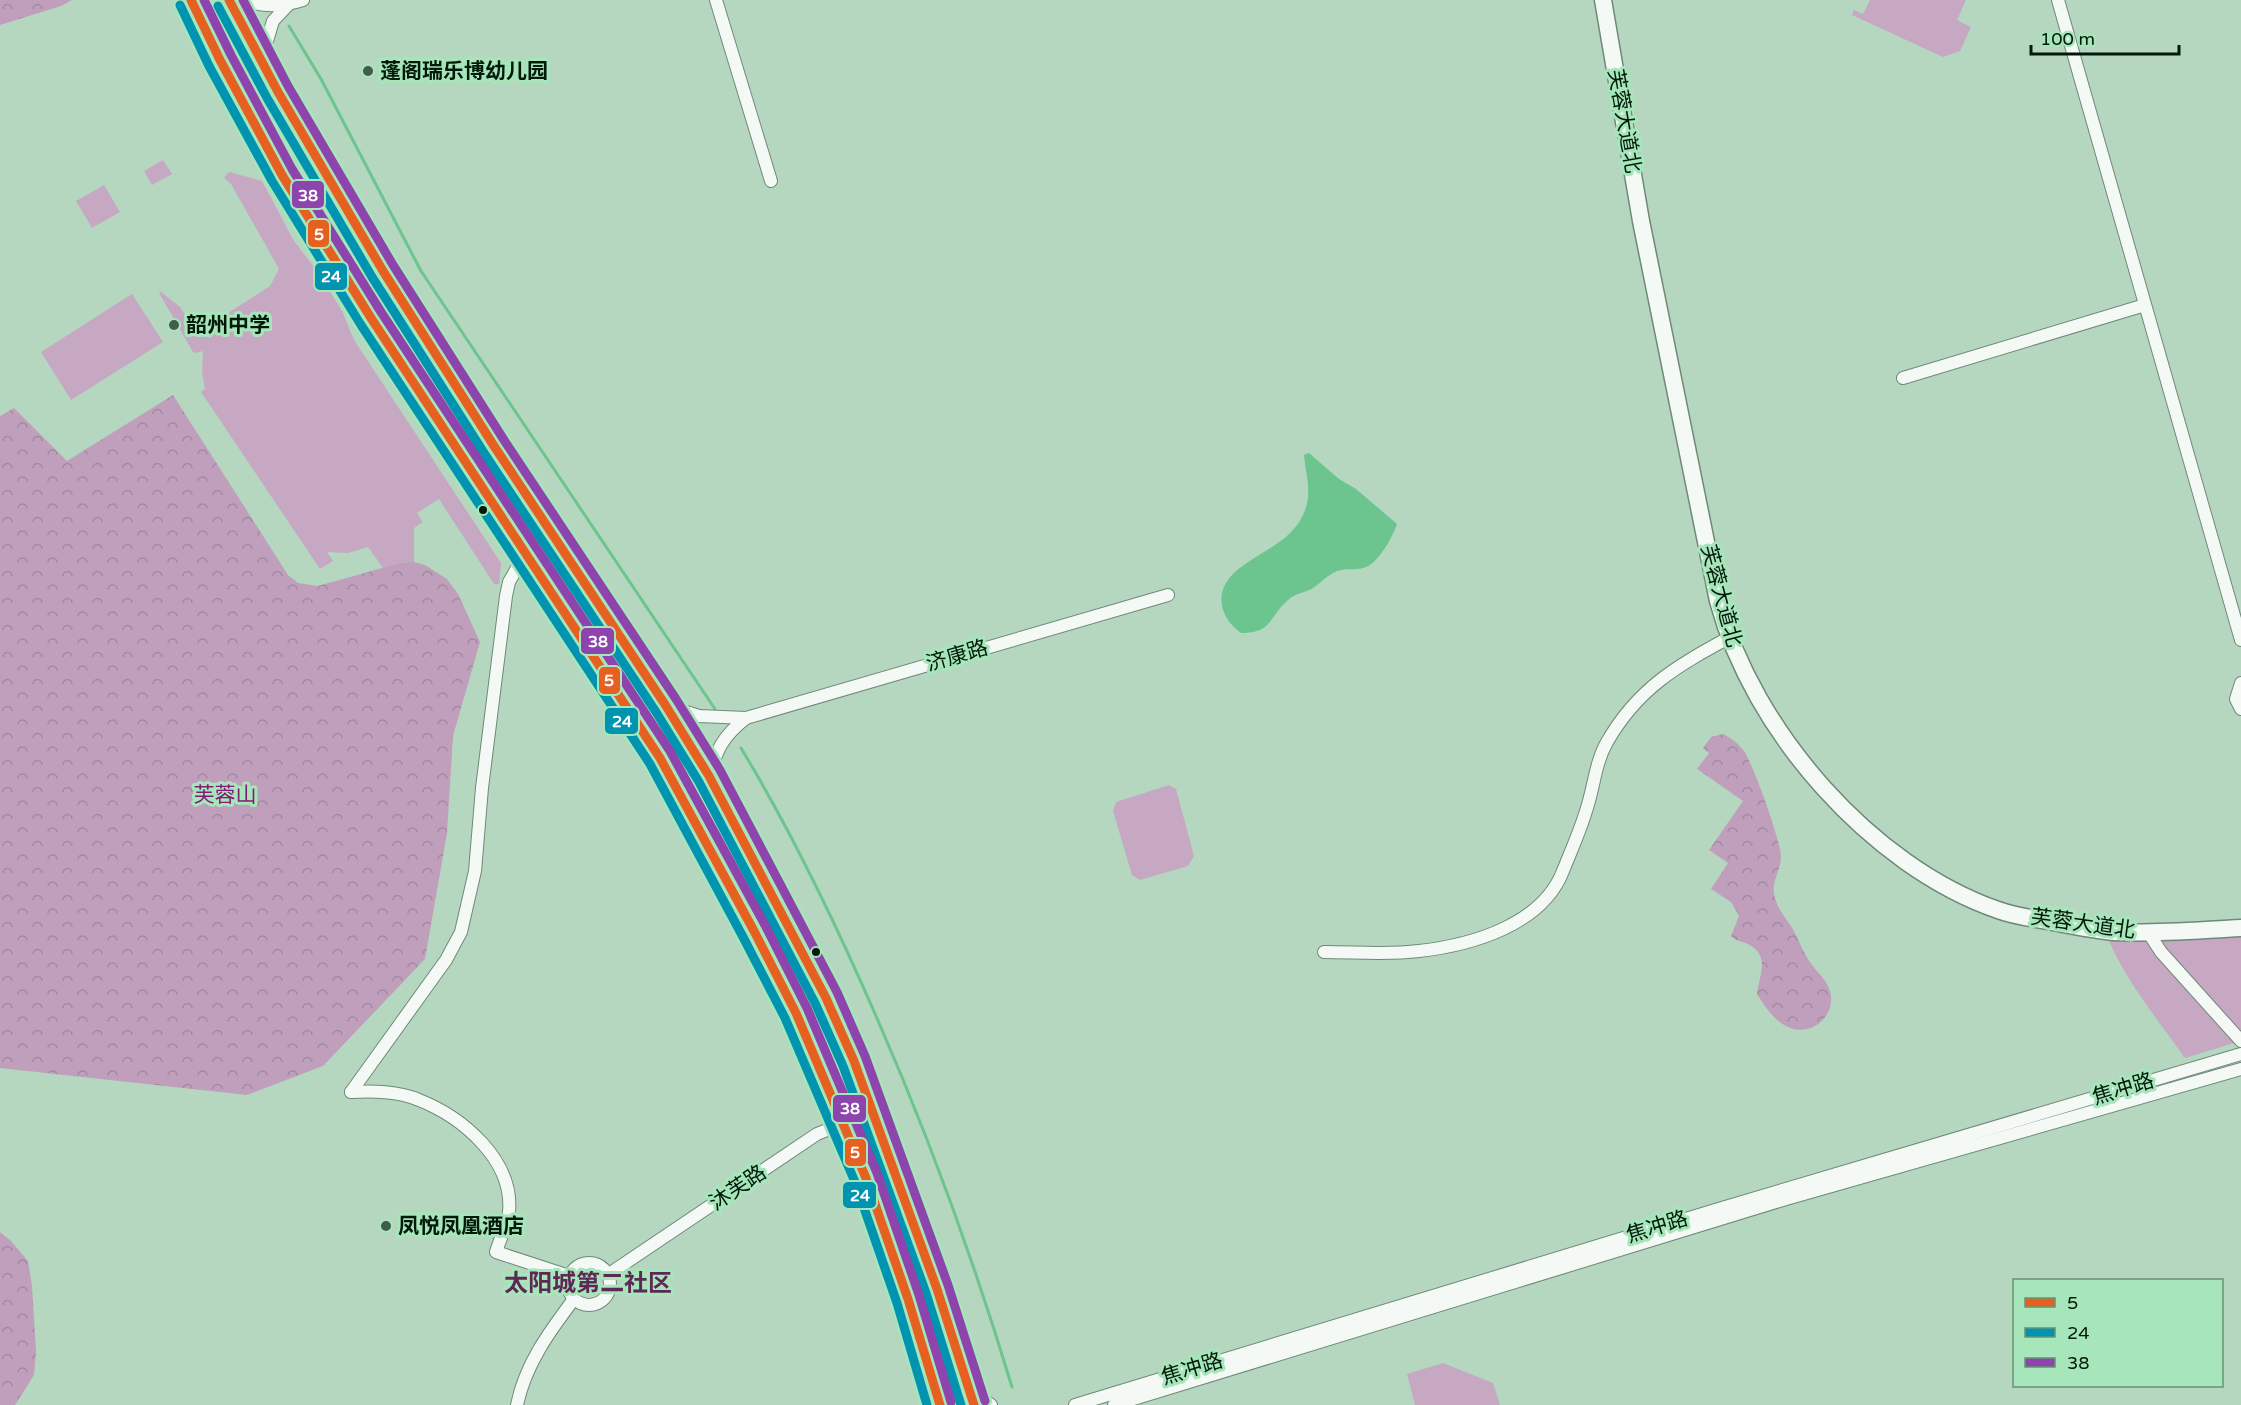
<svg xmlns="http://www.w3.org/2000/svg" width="2241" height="1405" viewBox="0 0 2241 1405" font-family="'Varela Round','Noto Sans SC',sans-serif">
<defs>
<pattern id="forest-crowns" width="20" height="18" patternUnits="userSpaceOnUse" patternTransform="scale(1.5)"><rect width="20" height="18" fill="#bf9fbc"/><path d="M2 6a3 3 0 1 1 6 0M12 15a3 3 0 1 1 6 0" fill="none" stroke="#a288a0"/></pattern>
</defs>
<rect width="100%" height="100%" fill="#b5d7c0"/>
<!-- green -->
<g fill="#c6a8c3">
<polygon points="1870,0 1966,0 1957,20 1971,27 1960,51 1943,57 1852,15 1854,10 1863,14"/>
<polygon points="163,160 172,174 152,185 144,171"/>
<polygon points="229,172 262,181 294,241 318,272 342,311 354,340 501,563 499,584 494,584 439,499 417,513 423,522 414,528 414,562 400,563 383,568 368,547 348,553 327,552 333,561 320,569 201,392 205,389 202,372 203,351 197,353 193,352 159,293 161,292 180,307 197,333 270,286 279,269 231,184 224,178"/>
<polygon points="104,185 120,212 92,228 76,201"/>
<polygon points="132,294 163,342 71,400 41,352"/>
<polygon points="1169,785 1176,789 1194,856 1188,866 1140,880 1132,875 1113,811 1116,802"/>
<path d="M 2241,934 L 2241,1041 L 2185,1058 C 2158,1020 2128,984 2109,941 Z"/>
<polygon points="1443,1363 1493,1383 1500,1405 1415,1405 1407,1374"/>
</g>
<!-- forest -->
<g fill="url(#forest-crowns)">
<polygon points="0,0 72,0 61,6 0,25"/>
<polygon points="173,395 288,575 298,583 318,586 400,563 414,562 425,565 447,579 458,594 480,642 453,736 447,833 425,959 323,1066 247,1095 0,1068 0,416 14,408 67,461"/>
<path d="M 1723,734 C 1731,738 1738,743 1744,751 C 1753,764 1782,844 1781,858 C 1780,872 1770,884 1775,898 C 1778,909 1785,917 1791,926 C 1798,937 1802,951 1810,962 C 1818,974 1830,982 1831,997 C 1833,1019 1809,1037 1788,1027 C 1774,1021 1765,1007 1757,994 C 1759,975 1771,956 1748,944 C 1741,941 1736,941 1731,936 L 1739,916 L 1731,902 L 1711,889 L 1728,863 L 1709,850 L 1743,801 L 1697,769 L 1709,753 L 1703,748 L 1711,737 Z"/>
<polygon points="0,1232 11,1241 28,1261 32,1286 36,1352 34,1375 15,1405 0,1405"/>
</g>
<!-- water -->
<path fill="#6cc48e" d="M 1309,453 L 1325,467 L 1339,479 L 1356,489 L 1397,524 C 1393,536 1380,560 1368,566 C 1359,571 1350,568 1341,570 C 1330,572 1322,582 1313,588 C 1305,593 1295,593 1288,600 C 1269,616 1273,633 1241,633 C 1221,619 1213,594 1233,574 C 1255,553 1290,544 1303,515 C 1313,494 1306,476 1304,455 Z"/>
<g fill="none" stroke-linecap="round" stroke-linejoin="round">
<!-- stream -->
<g stroke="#6cc48e" stroke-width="3">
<polyline points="289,26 321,79 421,271 715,709"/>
<path d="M 741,748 C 793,834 836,924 876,1016 C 929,1137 974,1261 1012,1387"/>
</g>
<defs>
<g id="street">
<path d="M 244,0 C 264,8 284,6 303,0"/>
<polyline points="716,0 771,181"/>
<polyline points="2058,0 2241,640"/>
<polyline points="261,61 273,21 288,5"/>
<polyline points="1903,378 2145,305"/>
<polyline points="2241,683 2236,699 2241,709"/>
<polyline points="667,706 699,716 746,718 1168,595"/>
<path d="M 709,776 C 717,749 723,736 746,718"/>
<polyline points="2148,932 2161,952 2241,1041"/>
<path d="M 1324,952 C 1355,952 1388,955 1419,951 C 1472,945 1542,925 1563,871 C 1571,851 1580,831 1586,811 C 1594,788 1595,763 1607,742 C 1638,688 1677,666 1730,637"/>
<polyline points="351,1092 446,960 461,932 475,871 482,788 506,596 509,582 525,554"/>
<path d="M 351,1092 C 373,1091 398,1091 419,1100 C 462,1117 514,1160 509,1212 C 507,1225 500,1239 496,1252 L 569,1276"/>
<circle cx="589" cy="1284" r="21"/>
<polyline points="609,1274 817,1134 873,1112"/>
<polyline points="970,1390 991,1405"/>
<path d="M 517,1405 C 525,1365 549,1332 574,1299"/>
<polyline points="1075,1405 1722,1208 2241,1054"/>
<polyline points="1114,1405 1786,1199 2241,1069"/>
</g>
<path id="secondary" d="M 1603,0 L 1641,221 L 1718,601 C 1753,731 1871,866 1998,910 C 2014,916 2031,918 2047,921 C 2069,925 2091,930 2114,932 C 2156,934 2199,930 2241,928"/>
<g id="primary">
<polyline points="191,0 220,60 282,175 371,318 660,758 754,931 796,1013 866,1178 908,1299 940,1405"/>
<path d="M 229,0 C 355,247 514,475 666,706 L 709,776 L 826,998 L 854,1061 L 915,1228 L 937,1289 L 974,1405"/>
</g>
</defs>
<!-- street casing -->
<use href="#street" stroke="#6f8978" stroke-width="14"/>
<!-- secondary casing -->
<use href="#secondary" stroke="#6f8978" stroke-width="19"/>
<!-- primary casing -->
<use href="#primary" stroke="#6f8978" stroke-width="22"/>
<!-- street -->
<use href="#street" stroke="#f4f9f6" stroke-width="12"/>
<!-- secondary -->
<use href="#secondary" stroke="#f4f9f6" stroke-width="16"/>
<!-- primary -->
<use href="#primary" stroke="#f4f9f6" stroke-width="20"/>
<defs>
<g id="bus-1">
<polyline points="191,0 220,60 282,175 371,318 660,758 754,931 796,1013 866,1178 908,1299 940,1405"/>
<polyline points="229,0 278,92 383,271 494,446 666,706 709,776 826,998 854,1061 937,1289 974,1405"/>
</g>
<g id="bus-2">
<polyline points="180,5 209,66 272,181 361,325 650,764 743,937 785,1018 855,1182 897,1303 927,1405"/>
<polyline points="218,6 267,98 372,277 484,453 656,712 699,782 815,1003 843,1066 926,1293 961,1405"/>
</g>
<g id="bus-3">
<polyline points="204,0 231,55 292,169 381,312 670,751 765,925 807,1008 877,1173 919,1295 951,1402"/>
<polyline points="243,0 288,86 393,265 504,440 676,699 720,770 837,992 865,1056 948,1285 985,1401"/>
</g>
</defs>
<!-- bus-1 casing -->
<use href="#bus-1" stroke="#a7e5ba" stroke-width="14"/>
<!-- bus-2 casing -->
<use href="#bus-2" stroke="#a7e5ba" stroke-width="14"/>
<!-- bus-3 casing -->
<use href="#bus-3" stroke="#a7e5ba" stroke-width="14"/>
<!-- bus-1 -->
<use href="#bus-1" stroke="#e66121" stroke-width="9"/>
<!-- bus-2 -->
<use href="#bus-2" stroke="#0094b1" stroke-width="9"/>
<!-- bus-3 -->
<use href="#bus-3" stroke="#8e44ad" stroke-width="9"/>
</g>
<!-- markers -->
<g fill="#415c4a" stroke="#a7e5ba" stroke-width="2">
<circle cx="368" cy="71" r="6"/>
<circle cx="174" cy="325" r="6"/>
<circle cx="386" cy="1226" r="6"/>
</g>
<g fill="#031a0b" stroke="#a7e5ba" stroke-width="2">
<circle cx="483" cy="510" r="5"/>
<circle cx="816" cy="952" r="5"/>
</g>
<g text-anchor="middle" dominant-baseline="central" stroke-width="6" stroke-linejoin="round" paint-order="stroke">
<!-- poi labels -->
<g font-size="21" font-weight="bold" fill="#031a0b" stroke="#a7e5ba" text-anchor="start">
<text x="380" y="71">蓬阁瑞乐博幼儿园</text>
<text x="186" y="325">韶州中学</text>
<text x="398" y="1226">凤悦凤凰酒店</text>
</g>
<!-- street labels -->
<g font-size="21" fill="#031a0b" stroke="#a7e5ba">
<text transform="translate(1624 121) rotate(80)">芙蓉大道北</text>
<text transform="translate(1721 596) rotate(75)">芙蓉大道北</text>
<text transform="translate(957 656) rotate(-16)">济康路</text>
<text transform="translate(2083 924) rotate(8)">芙蓉大道北</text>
<text transform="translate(2123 1089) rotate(-17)">焦冲路</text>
<text transform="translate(738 1188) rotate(-34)">沐芙路</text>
<text transform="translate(1657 1227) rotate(-17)">焦冲路</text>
<text transform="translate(1192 1369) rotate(-17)">焦冲路</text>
</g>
<!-- park labels -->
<g font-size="21" fill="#841977" stroke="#a7e5ba">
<text x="225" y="795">芙蓉山</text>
</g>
<!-- quarter labels -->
<g font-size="24" font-weight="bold" fill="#5e2855" stroke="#a7e5ba">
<text x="588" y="1283">太阳城第二社区</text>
</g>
</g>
<g stroke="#a7e5ba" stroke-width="2">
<rect x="291" y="180" width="34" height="29" rx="6" fill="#8e44ad"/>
<rect x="307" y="219" width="23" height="29" rx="6" fill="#e66121"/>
<rect x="314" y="262" width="34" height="29" rx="6" fill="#0094b1"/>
<rect x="580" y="627" width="35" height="28" rx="6" fill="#8e44ad"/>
<rect x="598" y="666" width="23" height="29" rx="6" fill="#e66121"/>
<rect x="604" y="707" width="35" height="28" rx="6" fill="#0094b1"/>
<rect x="832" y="1094" width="35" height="29" rx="6" fill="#8e44ad"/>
<rect x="844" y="1138" width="23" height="29" rx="6" fill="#e66121"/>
<rect x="842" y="1181" width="35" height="28" rx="6" fill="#0094b1"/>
</g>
<g font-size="16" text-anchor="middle" font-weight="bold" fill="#fff">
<text x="308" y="201">38</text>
<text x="319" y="240">5</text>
<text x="331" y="282">24</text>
<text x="598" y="647">38</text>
<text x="609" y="686">5</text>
<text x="622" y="727">24</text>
<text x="850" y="1114">38</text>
<text x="855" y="1158">5</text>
<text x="860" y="1201">24</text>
</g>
<!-- legend -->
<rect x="2013" y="1279" width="210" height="108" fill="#a7e5ba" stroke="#659474" stroke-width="1.5"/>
<rect x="2025" y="1298" width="30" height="9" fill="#e66121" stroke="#659474" stroke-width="1.5"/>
<text x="2067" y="1309" font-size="18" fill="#031a0b">5</text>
<rect x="2025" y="1328" width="30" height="9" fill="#0094b1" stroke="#659474" stroke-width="1.5"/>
<text x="2067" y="1339" font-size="18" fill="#031a0b">24</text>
<rect x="2025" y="1358" width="30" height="9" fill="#8e44ad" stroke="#659474" stroke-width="1.5"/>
<text x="2067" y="1369" font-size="18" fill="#031a0b">38</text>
<!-- scale -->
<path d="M2031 45v9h148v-9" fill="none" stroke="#031a0b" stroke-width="3"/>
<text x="2040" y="45" font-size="18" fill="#031a0b" stroke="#a7e5ba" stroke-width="4.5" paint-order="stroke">100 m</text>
</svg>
